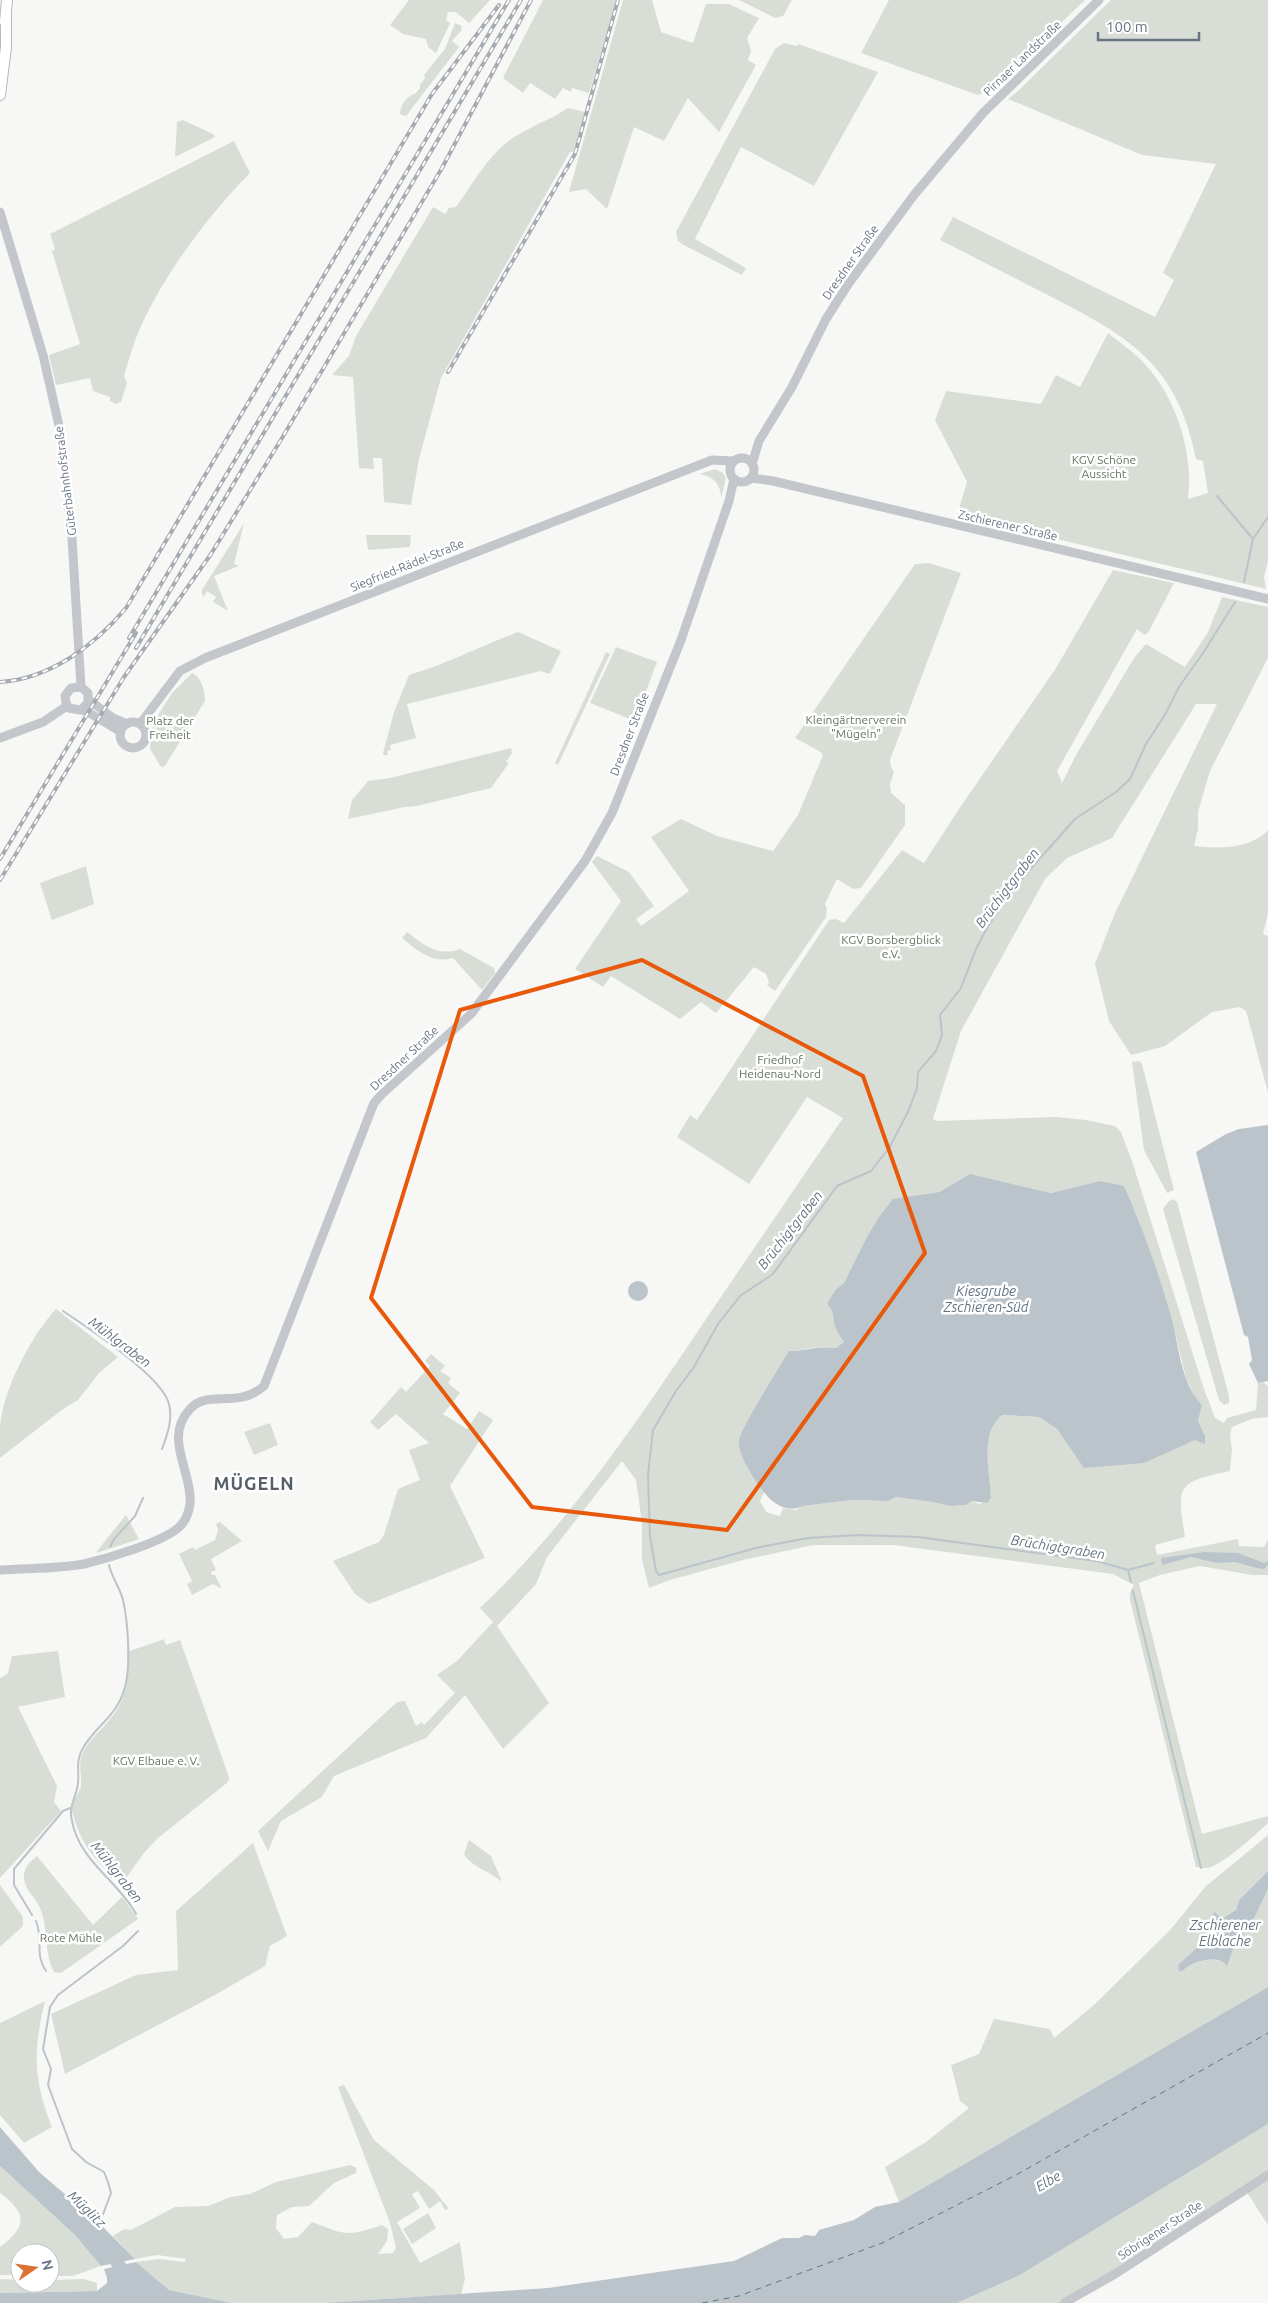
<svg xmlns="http://www.w3.org/2000/svg" width="1268" height="2303" viewBox="0 0 1268 2303" font-family="Ubuntu,sans-serif">
<rect width="100%" height="100%" fill="#f7f8f5"/>
<!-- green -->
<g fill="#d8ded6" fill-rule="evenodd">
<polygon points="409,0 490,0 469,23 456,12 448,12 446,20 450,23 436,53 428,47 426,39 403,34 390,25"/>
<polygon points="543,0 617,0 589,93 572,88 571,92 563,88 555,99 530,83 523,93 503,78"/>
<polygon points="623,0 652,0 661,32 693,43 706,4 729,4 759,18 747,38 751,51 748,60 756,65 719,132 688,98 664,141 634,127 607,209 586,189 569,192"/>
<polygon points="739,0 792,0 783,16 775,18"/>
<path d="M 889,0 L 1085,0 C 1053,32 1018,61 985,92 L 978,95 L 861,53 Z"/>
<path d="M 1111,0 L 1268,0 L 1268,562 L 1264,577 L 1266,589 L 957,515 L 967,482 L 935,420 L 946,391 L 1041,404 L 1056,375 L 1080,387 L 1108,333 C 1119,342 1131,350 1141,360 C 1175,394 1194,451 1188,499 L 1208,493 L 1203,461 L 1196,459 C 1177,363 1129,337 1048,295 C 1012,277 976,258 940,240 L 953,217 L 1155,317 L 1174,280 L 1163,273 L 1216,164 L 1142,155 L 1008,99 L 1018,91 Z"/>
<path d="M 455,23 L 462,26 L 461,31 L 452,41 L 459,47 L 406,116 L 400,114 C 400,106 407,95 415,94 L 420,88 L 420,85 L 425,78 L 424,75 L 445,49 Z"/>
<polygon points="784,43 797,46 798,44 878,72 814,186 741,147 695,239 746,268 742,275 682,244 678,241 676,232 775,49"/>
<path d="M 568,108 L 585,112 L 573,152 L 570,152 L 441,378 L 419,459 L 411,505 L 384,502 L 382,458 L 373,458 L 374,469 L 359,468 L 353,377 L 332,375 L 349,356 L 356,336 L 433,207 L 445,214 L 449,208 L 456,207 C 471,186 486,159 507,142 C 525,128 549,121 568,108 Z"/>
<polygon points="183,120 213,134 215,137 175,157 177,122"/>
<path d="M 234,141 L 250,173 C 207,217 167,270 141,326 C 134,341 129,360 124,376 L 127,383 L 121,402 L 116,404 L 110,401 L 110,397 L 93,391 L 90,378 L 56,385 L 49,355 L 80,344 L 52,251 L 55,249 L 50,234 Z"/>
<path d="M 715,469 L 723,473 L 726,478 L 721,498 C 721,484 713,476 699,474 Z"/>
<polygon points="244,523 234,564 239,566 214,576 228,611 213,602 216,597 207,591 204,597 202,595 202,590"/>
<polygon points="366,535 411,535 410,547 368,550"/>
<polygon points="929,563 961,573 890,760 891,767 894,772 890,784 891,793 905,805 905,825 861,888 853,889 837,879 825,904 827,909 826,917 775,991 767,985 769,982 766,974 754,967 716,1013 701,1002 680,1019 611,976 603,987 575,969 621,901 592,862 597,856 629,872 654,906 636,919 641,926 689,891 651,837 681,819 717,836 773,851 798,815 823,755 819,751 795,738 915,564"/>
<path d="M 1113,570 L 1174,583 L 1148,633 L 1144,635 L 1137,629 L 1057,771 L 1062,783 L 1076,755 L 1134,658 L 1146,644 L 1185,667 L 1208,632 L 1222,597 L 1268,607 L 1268,658 L 1210,771 L 1198,812 L 1198,829 L 1194,846 C 1217,849 1251,849 1268,830 L 1268,914 L 1263,934 L 1268,936 L 1268,1093 L 1246,1011 L 1240,1007 L 1212,1012 L 1165,1046 L 1131,1055 L 1109,1021 L 1095,964 L 1115,913 L 1217,704 L 1196,704 L 1112,838 L 1067,858 L 1045,879 L 961,1031 L 933,1119 L 937,1121 L 1056,1117 L 1086,1120 L 1115,1126 L 1121,1132 L 1132,1161 L 1203,1386 L 1215,1418 L 1224,1423 L 1227,1418 L 1256,1410 L 1258,1383 L 1263,1382 L 1268,1386 L 1268,1417 L 1252,1419 L 1232,1427 L 1230,1435 L 1232,1449 L 1230,1471 C 1178,1482 1176,1484 1185,1537 L 1155,1545 L 1157,1555 L 1238,1539 L 1239,1546 L 1264,1547 L 1268,1539 L 1268,1575 L 1252,1575 L 1200,1566 L 1160,1575 L 1139,1583 L 1202,1834 L 1268,1816 L 1268,1823 C 1256,1834 1222,1866 1207,1868 C 1204,1869 1199,1867 1196,1867 L 1130,1600 L 1130,1592 L 1134,1585 L 1113,1574 L 894,1545 L 813,1545 L 743,1560 L 670,1580 L 649,1588 L 642,1560 L 642,1523 L 636,1480 L 622,1461 L 547,1557 L 536,1584 L 497,1626 L 549,1703 L 503,1749 L 465,1695 L 426,1738 L 334,1776 L 322,1797 L 281,1821 L 268,1851 L 258,1831 L 397,1702 L 405,1701 L 416,1726 L 422,1722 L 424,1725 L 455,1693 L 437,1675 L 457,1661 L 493,1622 L 480,1608 C 566,1527 634,1426 700,1328 C 747,1258 795,1188 843,1118 L 807,1097 L 749,1184 L 677,1137 L 690,1115 L 697,1120 L 829,920 L 836,919 L 844,923 L 902,850 L 924,863 L 959,809 L 1056,668 ZM 970,1174 L 1051,1193 L 1100,1181 L 1135,1211 L 1171,1317 L 1186,1378 L 1196,1399 L 1202,1405 L 1198,1421 L 1205,1436 L 1177,1447 L 1085,1468 L 1057,1429 L 1039,1417 L 1001,1415 C 980,1433 989,1473 991,1498 L 979,1504 L 972,1501 L 966,1505 L 951,1506 L 932,1502 L 896,1497 L 888,1501 L 852,1500 L 803,1506 L 796,1510 L 783,1508 L 780,1516 L 766,1512 L 760,1501 L 764,1492 L 742,1456 L 789,1351 C 805,1351 820,1344 836,1348 L 844,1342 C 842,1339 839,1335 837,1331 C 833,1322 835,1314 827,1304 L 835,1290 L 844,1283 L 879,1217 L 924,1194 L 939,1192 Z"/>
<path d="M 518,632 L 561,651 L 550,674 L 541,671 L 407,704 L 416,738 L 390,745 L 391,750 L 387,751 L 388,755 L 384,755 L 383,753 L 394,712 L 409,675 C 447,664 481,646 518,632 Z"/>
<polygon points="616,647 657,662 635,721 590,703"/>
<polygon points="606,652 610,654 558,765 555,763"/>
<path d="M 192,673 C 201,676 205,691 205,701 L 165,766 L 161,767 L 150,749 L 153,723 L 172,693 Z"/>
<polygon points="511,748 512,753 506,762 509,763 491,788 417,806 405,807 348,819 352,800 368,781 390,778"/>
<polygon points="86,866 94,904 52,920 40,883"/>
<path d="M 407,932 C 424,945 438,957 460,949 L 494,968 L 495,973 L 482,990 L 453,958 C 432,964 418,951 402,938 Z"/>
<polygon points="1139,1061 1142,1064 1173,1186 1174,1190 1167,1193 1144,1150 1132,1062"/>
<polygon points="1173,1199 1177,1202 1229,1396 1229,1403 1224,1405 1219,1400 1163,1209 1169,1201"/>
<path d="M 56,1309 L 118,1357 L 99,1373 L 78,1400 L 63,1409 L 0,1458 C 0,1448 0,1437 0,1427 C 3,1389 31,1336 56,1309 Z"/>
<polygon points="431,1354 445,1366 440,1371 451,1378 448,1383 460,1393 443,1414 467,1429 479,1411 493,1420 450,1486 485,1558 369,1604 355,1594 333,1561 379,1542 384,1535 398,1489 420,1480 409,1450 429,1443 396,1414 378,1430 370,1422 401,1387 406,1392 430,1366 425,1361"/>
<polygon points="270,1423 278,1445 254,1455 244,1432"/>
<polygon points="126,1515 139,1539 97,1553 97,1551"/>
<polygon points="220,1522 242,1541 211,1559 216,1570 211,1572 212,1575 215,1575 222,1589 213,1584 192,1595 187,1584 192,1581 179,1554 193,1547 195,1550 215,1540 218,1530 216,1524"/>
<path d="M 164,1639 L 166,1645 L 180,1640 L 229,1777 L 228,1782 L 157,1839 L 144,1853 L 121,1885 C 100,1864 81,1847 74,1817 C 73,1814 71,1810 72,1806 C 73,1799 80,1793 81,1785 C 82,1775 78,1766 82,1755 C 86,1743 97,1734 105,1725 C 125,1704 131,1680 127,1652 Z"/>
<polygon points="58,1651 65,1697 18,1707 57,1786 54,1802 61,1811 0,1878 0,1677 1,1678 8,1673 12,1656"/>
<path d="M 1268,1835 L 1268,1871 L 1239,1900 L 1236,1910 L 1222,1919 L 1214,1911 L 1209,1937 L 1178,1966 L 1179,1972 C 1184,1971 1185,1968 1189,1966 C 1200,1960 1218,1956 1227,1965 L 1235,1944 L 1250,1927 L 1268,1889 L 1268,1987 L 899,2202 L 885,2167 L 926,2142 L 969,2108 L 960,2101 L 951,2065 L 979,2054 L 994,2019 L 1050,2029 L 1054,2038 L 1095,2004 L 1171,1929 L 1205,1887 Z"/>
<path d="M 469,1840 L 491,1856 L 502,1882 C 490,1871 471,1867 464,1854 Z"/>
<polygon points="253,1843 287,1936 270,1946 265,1966 215,1995 65,2074 51,2014 136,1975 178,1970 176,1911"/>
<path d="M 37,1856 L 93,1925 L 122,1897 L 138,1919 L 61,1973 L 54,1972 C 43,1951 49,1929 40,1908 C 36,1898 25,1890 24,1878 C 23,1868 30,1862 37,1856 Z"/>
<polygon points="0,1885 23,1917 23,1926 0,1947"/>
<path d="M 45,2001 C 33,2050 33,2080 52,2127 L 24,2143 L 0,2115 L 0,2023 Z"/>
<path d="M 344,2085 L 374,2140 L 434,2190 L 449,2209 L 445,2210 L 440,2201 L 429,2209 L 418,2191 L 412,2194 L 420,2208 L 397,2222 L 420,2263 L 460,2242 L 465,2279 L 461,2294 L 325,2303 L 232,2303 L 169,2290 L 136,2262 L 159,2259 L 185,2262 L 186,2259 L 157,2255 L 135,2259 L 113,2236 L 124,2229 L 131,2230 L 175,2207 L 208,2206 L 231,2197 L 250,2194 L 276,2182 L 350,2165 L 357,2168 L 356,2173 L 334,2183 L 309,2206 L 292,2207 L 277,2215 L 276,2228 L 284,2239 L 298,2237 L 312,2222 C 346,2235 346,2237 382,2225 L 388,2229 L 387,2241 L 378,2254 L 393,2253 L 396,2248 L 390,2223 L 338,2087 Z"/>
<polygon points="1268,2124 1268,2172 1192,2222 1060,2303 957,2303 1020,2275"/>
<path d="M 0,2166 L 74,2234 L 101,2266 L 73,2276 L 50,2276 L 50,2253 L 20,2253 L 20,2275 L 0,2275 L 0,2247 C 28,2226 27,2213 0,2193 Z"/>
<polygon points="1268,2178 1268,2225 1246,2191"/>
<polygon points="428,2213 436,2228 412,2244 403,2229"/>
<polygon points="0,2279 20,2280 20,2283 50,2283 50,2280 83,2279 97,2283 97,2291 0,2293"/>
</g>
<!-- water -->
<g fill="#bbc4ca">
<polygon points="1268,1125 1268,1381 1258,1383 1249,1364 1252,1360 1248,1337 1244,1335 1196,1152 1226,1134 1239,1129"/>
<path d="M 970,1174 L 1051,1193 L 1100,1181 L 1124,1186 C 1143,1228 1158,1272 1171,1316 C 1179,1345 1180,1382 1202,1405 L 1198,1421 L 1205,1436 L 1205,1444 L 1195,1440 L 1144,1463 L 1084,1468 L 1057,1429 L 1039,1417 L 1002,1415 C 979,1433 990,1473 991,1498 L 987,1503 L 972,1501 L 966,1505 L 951,1506 L 932,1502 L 896,1497 L 888,1501 L 852,1500 L 803,1506 C 791,1512 778,1507 769,1498 C 758,1486 738,1457 739,1441 C 740,1429 781,1365 789,1351 C 805,1351 820,1345 836,1348 L 844,1342 C 842,1339 839,1335 837,1331 C 832,1322 836,1314 827,1304 L 835,1290 L 844,1283 L 867,1237 L 879,1217 L 893,1199 L 939,1192 Z"/>
<circle cx="638" cy="1291" r="10"/>
<polygon points="1204,1552 1238,1553 1264,1563 1268,1561 1268,1565 1264,1569 1257,1568 1235,1562 1217,1563 1191,1557 1162,1565 1161,1558"/>
<path d="M 1268,1871 L 1268,1889 L 1250,1927 L 1235,1944 L 1227,1966 C 1219,1955 1199,1960 1189,1966 C 1185,1968 1184,1971 1179,1972 L 1178,1965 L 1209,1937 L 1214,1911 L 1222,1919 L 1236,1910 L 1239,1900 Z"/>
<polygon points="1268,1987 1268,2124 1020,2275 957,2303 325,2303 548,2288 734,2261 782,2238 799,2238 805,2235 815,2236 819,2230 854,2220 875,2207 899,2202"/>
<polygon points="0,2127 39,2172 100,2224 135,2259 101,2266 74,2234 0,2166"/>
<polygon points="136,2262 169,2290 232,2303 0,2303 0,2293 97,2291 107,2283 107,2278 104,2269"/>
</g>
<g fill="none" stroke-linecap="round" stroke-linejoin="round">
<!-- stream -->
<g stroke="#bbc4ca" stroke-width="2">
<polyline points="1217,496 1253,539"/>
<polyline points="1244,582 1253,539 1268,517"/>
<path d="M 63,1311 C 88,1328 162,1376 169,1404 C 173,1420 167,1435 162,1449"/>
<polyline points="110,1547 114,1539 135,1516 143,1498"/>
<path d="M 109,1565 C 112,1578 120,1588 123,1600 C 128,1622 131,1665 125,1687 C 117,1717 97,1724 83,1748 C 74,1763 81,1775 77,1789 C 72,1807 68,1808 74,1829 C 84,1863 120,1884 136,1914"/>
<polyline points="1128,1570 1154,1563"/>
<polyline points="1131,1582 1128,1570 1097,1561 918,1537 858,1535 808,1538 756,1548 659,1575 656,1571 650,1536 648,1475 653,1430 676,1391 694,1367 718,1324 740,1296 773,1274 837,1186 871,1171 889,1148 908,1112 917,1088 918,1072 936,1051 942,1035 940,1015 961,988 976,949 987,928 1004,902 1027,873 1075,819 1116,792 1130,779 1146,744 1166,713 1179,687 1203,653 1235,602"/>
<polyline points="1133,1591 1201,1868"/>
<polyline points="32,1915 14,1885 14,1869 63,1811 70,1808"/>
<path d="M 36,1921 C 44,1941 34,1954 46,1971"/>
<polyline points="99,2225 111,2193 108,2182 104,2172 86,2162 72,2149 48,2085 51,2069 43,2049 50,2007 58,1995 123,1946 138,1931"/>
</g>
<!-- river -->
<polyline stroke="#bbc4ca" stroke-width="12" points="105,2249 133,2281 140,2303"/>
<!-- ferry -->
<polyline stroke="#647480" stroke-width="1" stroke-dasharray="6 5" stroke-linecap="butt" points="702,2303 739,2296 882,2243 1016,2175 1268,2033"/>
<defs>
<g id="secondary">
<polyline points="5,22 7,0"/>
<polyline points="0,95 6,47 6,15"/>
</g>
</defs>
<!-- secondary casing -->
<use href="#secondary" stroke="#b6b9bf" stroke-width="12"/>
<!-- tertiary -->
<g stroke="#c3c6ca" stroke-width="9">
<polyline points="0,212 43,355 62,439 72,538 81,687"/>
<circle cx="742" cy="470" r="12"/>
<polyline points="752,464 759,441 792,387 826,319 849,283 914,195 983,113 1099,0"/>
<polyline points="751,478 773,481 1268,599"/>
<polyline points="89,700 113,718 127,724"/>
<polyline points="82,709 88,703 88,693 81,687 71,688 65,696 66,703 69,708 86,711 121,732"/>
<circle cx="133" cy="735" r="13"/>
<polyline points="140,724 180,671 205,658 712,460 733,461"/>
<polyline points="0,738 43,722 67,706"/>
<path d="M 0,1570 C 27,1568 57,1569 84,1564 C 105,1559 169,1541 182,1524 C 188,1517 191,1505 190,1496 C 188,1465 165,1436 190,1409 C 209,1388 237,1410 264,1386 L 374,1103 L 382,1094 L 471,1014 L 585,861 L 612,813 L 681,640 L 729,501 L 734,479"/>
<polyline points="1064,2303 1115,2274 1268,2175"/>
</g>
<!-- secondary -->
<use href="#secondary" stroke="#fff" stroke-width="10"/>
<defs>
<g id="rail">
<polyline points="448,372 575,154 618,0"/>
<polyline points="129,638 509,0"/>
<polyline points="136,648 521,0"/>
<path d="M 0,682 C 50,679 95,645 126,608 L 432,94 L 499,5"/>
<polyline points="0,859 136,633"/>
<polyline points="0,880 124,677 211,554 282,438 442,168 531,0"/>
</g>
</defs>
<!-- rail casing -->
<use href="#rail" stroke="#a6aab1" stroke-width="4"/>
<!-- rail -->
<use href="#rail" stroke="#fff" stroke-width="2" stroke-dasharray="5.5" stroke-linecap="butt"/>
</g>
<!-- marked area -->
<path fill="none" stroke="#e8590c" stroke-width="4" stroke-linejoin="round" d="M 642,960 L 863,1076 L 925,1253 L 727,1530 L 532,1507 L 371,1298 L 460,1010 Z"/>
<g text-anchor="middle" dominant-baseline="central" stroke-width="5" stroke-linejoin="round" paint-order="stroke">
<!-- street labels -->
<g font-size="12" fill="#687485" stroke="#fff">
<text transform="translate(1022 58) rotate(-44)">Pirnaer Landstraße</text>
<text transform="translate(850 262) rotate(-55)">Dresdner Straße</text>
<text transform="translate(65 481) rotate(-97)">Güterbahnhofstraße</text>
<text transform="translate(1008 525) rotate(13)">Zschierener Straße</text>
<text transform="translate(407 565) rotate(-22)">Siegfried-Rädel-Straße</text>
<text transform="translate(629 734) rotate(-69)">Dresdner Straße</text>
<text transform="translate(404 1058) rotate(-43)">Dresdner Straße</text>
<text transform="translate(1160 2230) rotate(-33)">Söbrigener Straße</text>
</g>
<!-- park labels -->
<g font-size="12" fill="#647763" stroke="#fff">
<text x="1104" y="459">KGV Schöne<tspan x="1104" dy="14">Aussicht</tspan></text>
<text x="856" y="719">Kleingärtnerverein<tspan x="856" dy="14">"Mügeln"</tspan></text>
<text x="170" y="720">Platz der<tspan x="170" dy="14">Freiheit</tspan></text>
<text x="891" y="939">KGV Borsbergblick<tspan x="891" dy="14">e.V.</tspan></text>
<text x="780" y="1059">Friedhof<tspan x="780" dy="14">Heidenau-Nord</tspan></text>
<text x="156" y="1760">KGV Elbaue e. V.</text>
<text x="71" y="1937">Rote Mühle</text>
</g>
<!-- water labels -->
<g font-size="14" font-style="italic" fill="#647480" stroke="#fff">
<text transform="translate(1007 888) rotate(-53)">Brüchigtgraben</text>
<text transform="translate(790 1230) rotate(-52)">Brüchigtgraben</text>
<text x="986" y="1291">Kiesgrube<tspan x="986" dy="16">Zschieren-Süd</tspan></text>
<text transform="translate(120 1342) rotate(37)">Mühlgraben</text>
<text transform="translate(1058 1547) rotate(9)">Brüchigtgraben</text>
<text transform="translate(117 1872) rotate(52)">Mühlgraben</text>
<text x="1225" y="1925">Zschierener<tspan x="1225" dy="16">Elblache</tspan></text>
<text transform="translate(1048 2181) rotate(-30)">Elbe</text>
<text transform="translate(87 2209) rotate(44)">Müglitz</text>
</g>
<!-- district labels -->
<g font-size="18" font-weight="bold" letter-spacing="1" fill="#565e6a" stroke="#fff">
<text x="254" y="1483">MÜGELN</text>
</g>
</g>
<!-- north arrow -->
<g transform="translate(35 2268) rotate(77)"><circle r="24" fill="#ffffff" stroke="#c3c7ce"/>
<path d="M0-4L9 19L0 12L-9 19Z" fill="#dc7231"/>
<text y="-8" font-size="14" font-weight="bold" text-anchor="middle" fill="#687485">N</text>
</g>
<!-- scale -->
<path d="M1098 32v8h101v-8" fill="none" stroke="#687485" stroke-width="2.5"/>
<text x="1106" y="32" font-size="15" fill="#687485" stroke="#ffffff" stroke-width="4" paint-order="stroke">100 m</text>
</svg>
